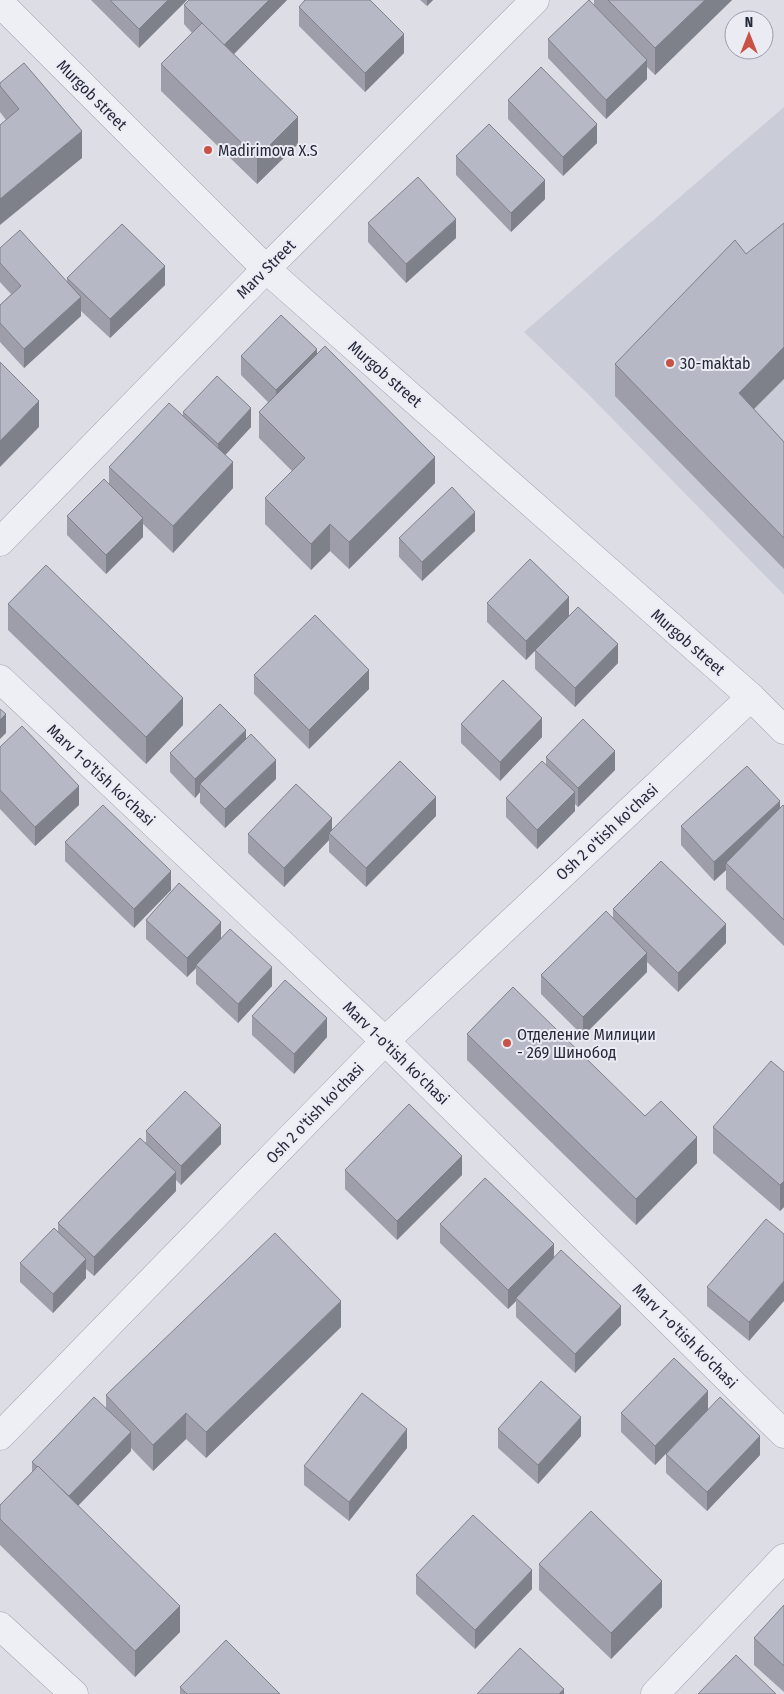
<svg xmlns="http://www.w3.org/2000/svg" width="784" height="1694" viewBox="0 0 784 1694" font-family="'Fira Sans Condensed',sans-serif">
<rect width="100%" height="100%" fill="#dcdde5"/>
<!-- built -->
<polygon fill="#caccd7" points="784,107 784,595 589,395 524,332"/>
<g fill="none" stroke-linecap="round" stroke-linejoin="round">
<defs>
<g id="minor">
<polyline points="0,3 266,269 751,697 784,730"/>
<polyline points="0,542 266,269 535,0"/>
<polyline points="0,679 385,1041 784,1434"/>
<polyline points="0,1436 385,1041 751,697"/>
<polyline points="0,1626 74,1694"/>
<polyline points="655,1694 784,1558"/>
</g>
</defs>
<!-- minor casing -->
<use href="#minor" stroke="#a2a3af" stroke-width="29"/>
<!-- minor -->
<use href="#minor" stroke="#eeeff4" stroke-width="28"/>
</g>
<!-- wall -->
<g fill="#9d9ea9">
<polygon points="91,0 187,0 139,48"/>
<polygon points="287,0 234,54 298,144 257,184 161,91 161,64 192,33 184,24 184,5"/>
<polygon points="420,0 433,0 427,6"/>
<polygon points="594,0 732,0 655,75 647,67 647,79 606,119 548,58 548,39 594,6"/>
<polygon points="299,7 404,53 365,92 299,26"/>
<polygon points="0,83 82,158 6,120 0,112"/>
<polygon points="508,100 597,143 563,176 508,119"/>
<polygon points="456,156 545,199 511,232 456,175"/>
<polygon points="368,223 456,238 406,283 368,242"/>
<polygon points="0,248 67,282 67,278 165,285 110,338 81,311 81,316 24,368 0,342 0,305 11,294 0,282"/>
<polygon points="746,254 754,409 784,442 784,569 615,396 615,364"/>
<polygon points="317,354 435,483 349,569 330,551 311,570 265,524 265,498 292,471 259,438 259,412 268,402 241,375 241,356"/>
<polygon points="183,412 251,427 225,455 233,488 173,553 143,524 143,537 106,574 67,535 67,516 109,485 109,467 183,416"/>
<polygon points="475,531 422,581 399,557 399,538"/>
<polygon points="487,603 618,663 575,707 535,669 535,650 526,660 487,622"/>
<polygon points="8,604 183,725 146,764 8,630"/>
<polygon points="254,675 369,689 309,749 254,694"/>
<polygon points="461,724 542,737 500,781 461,743"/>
<polygon points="246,740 276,779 225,828 200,803 200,792 195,798 170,772 170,753"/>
<polygon points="0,747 79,805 35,846 0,809"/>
<polygon points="546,757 615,770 578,807 575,804 575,811 537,849 506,817 506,798 546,764"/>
<polygon points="784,806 784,946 726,889 726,870 714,881 681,845 681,826 780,808"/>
<polygon points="436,816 366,887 329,852 329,840 284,887 248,853 248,834 332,830"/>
<polygon points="65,842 171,890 134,928 65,861"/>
<polygon points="613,909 726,943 678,992 647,962 647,972 583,1036 541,994 541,975 613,919"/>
<polygon points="146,920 221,938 272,986 238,1023 196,984 196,968 187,977 146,939"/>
<polygon points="252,1016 327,1037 294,1074 252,1035"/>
<polygon points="467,1034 697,1163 636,1225 467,1060"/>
<polygon points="784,1072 784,1207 780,1211 713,1153 713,1127"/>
<polygon points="146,1131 221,1144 181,1185 176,1180 176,1191 94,1276 86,1269 86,1278 53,1313 20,1282 20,1263 58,1232 58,1223 146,1142"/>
<polygon points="345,1170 462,1175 397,1240 345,1189"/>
<polygon points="440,1224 554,1258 621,1325 575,1373 516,1317 516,1301 508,1309 440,1243"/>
<polygon points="784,1234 749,1341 707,1306 707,1287"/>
<polygon points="341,1327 206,1458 186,1439 153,1471 131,1448 131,1451 78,1506 180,1632 135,1677 0,1545 0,1505 32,1472 32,1462 106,1408 106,1395"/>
<polygon points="708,1409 760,1455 707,1511 666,1473 666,1454 698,1420 655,1465 621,1432 621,1413"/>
<polygon points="498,1429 581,1436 538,1484 498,1448"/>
<polygon points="407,1448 349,1521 304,1485 304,1466"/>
<polygon points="539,1564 662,1607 611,1659 539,1590"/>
<polygon points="416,1575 532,1589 475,1649 416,1594"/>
<polygon points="784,1605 784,1692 754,1665 754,1638"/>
<polygon points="180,1687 280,1694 180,1694"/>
</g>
<!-- shaded-wall -->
<g fill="#7f818a">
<polygon points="168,0 187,0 139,48 139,29"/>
<polygon points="269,0 287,0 224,64 224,45"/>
<polygon points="427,0 433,0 427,6"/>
<polygon points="705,0 732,0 655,75 655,48"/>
<polygon points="404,34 404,53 365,92 365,73"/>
<polygon points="647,60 647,79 606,119 606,100"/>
<polygon points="298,117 298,144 257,184 257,158"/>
<polygon points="597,124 597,143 563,176 563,157"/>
<polygon points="82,131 82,158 0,225 0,199"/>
<polygon points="545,180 545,199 511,232 511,213"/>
<polygon points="456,219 456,238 406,283 406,264"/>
<polygon points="165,266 165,285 110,338 110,319"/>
<polygon points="81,297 81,316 24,368 24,349"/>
<polygon points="784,347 784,379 739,424 739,393"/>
<polygon points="317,349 317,368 276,409 276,390"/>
<polygon points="39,401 39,427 0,467 0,441"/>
<polygon points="251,408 251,427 218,463 218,444"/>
<polygon points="435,457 435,483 349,569 349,542"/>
<polygon points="233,462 233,488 173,553 173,526"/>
<polygon points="475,512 475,531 422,581 422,562"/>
<polygon points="143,518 143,537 106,574 106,555"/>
<polygon points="330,524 330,551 311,570 311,544"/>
<polygon points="569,597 569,616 526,660 526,641"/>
<polygon points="618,644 618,663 575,707 575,688"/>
<polygon points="369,670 369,689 309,749 309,730"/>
<polygon points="183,698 183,725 146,764 146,737"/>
<polygon points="6,714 6,733 0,739 0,720"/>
<polygon points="542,718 542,737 500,781 500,762"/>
<polygon points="246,730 246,749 200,784 200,792 195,798 195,779"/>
<polygon points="615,751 615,770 578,807 578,788"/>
<polygon points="276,760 276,779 225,828 225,809"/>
<polygon points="79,786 79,805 35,846 35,827"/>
<polygon points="575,792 575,811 537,849 537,830"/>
<polygon points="436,797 436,816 366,887 366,868"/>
<polygon points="780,801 780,820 726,863 726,870 714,881 714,862"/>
<polygon points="332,818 332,835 329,833 329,840 284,887 284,868"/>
<polygon points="171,871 171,890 134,928 134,909"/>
<polygon points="221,922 221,941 196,965 196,968 187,977 187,958"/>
<polygon points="726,924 726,943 678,992 678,973"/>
<polygon points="647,953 647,972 583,1036 583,1017"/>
<polygon points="272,967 272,986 238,1023 238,1004"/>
<polygon points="327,1018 327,1037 294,1074 294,1054"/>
<polygon points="221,1125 221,1144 181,1185 181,1166"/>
<polygon points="697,1137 697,1163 636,1225 636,1199"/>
<polygon points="462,1156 462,1175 397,1240 397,1221"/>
<polygon points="176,1172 176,1191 94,1276 94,1257"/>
<polygon points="784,1181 784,1207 780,1211 780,1185"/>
<polygon points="554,1244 554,1263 516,1298 516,1301 508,1309 508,1290"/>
<polygon points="86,1259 86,1278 53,1313 53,1294"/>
<polygon points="784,1281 784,1301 749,1341 749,1322"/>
<polygon points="341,1301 341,1327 206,1458 206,1432"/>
<polygon points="621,1306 621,1325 575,1373 575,1354"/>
<polygon points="708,1391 708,1410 655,1465 655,1446"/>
<polygon points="186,1413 186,1439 153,1471 153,1445"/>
<polygon points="581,1417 581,1436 538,1484 538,1465"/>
<polygon points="407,1429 407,1448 349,1521 349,1502"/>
<polygon points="131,1432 131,1451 69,1515 69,1496"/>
<polygon points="760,1436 760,1455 707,1511 707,1492"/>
<polygon points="532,1570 532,1589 475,1649 475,1630"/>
<polygon points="662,1581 662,1607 611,1659 611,1633"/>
<polygon points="180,1606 180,1632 135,1677 135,1651"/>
<polygon points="564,1689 564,1694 559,1694"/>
</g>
<!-- building -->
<g fill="#b6b8c5" stroke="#7f818a">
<polygon points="110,0 168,0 139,29"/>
<polygon points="189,0 269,0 224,45 184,5"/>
<polygon points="305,0 370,0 404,34 365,73 299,7"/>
<polygon points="589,0 647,60 606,100 548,39"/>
<polygon points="608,0 705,0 655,48"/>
<polygon points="202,23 298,117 257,158 161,64"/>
<polygon points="24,63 82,131 0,199 0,125 19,109 0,86 0,83"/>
<polygon points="541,67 597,124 563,157 508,100"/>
<polygon points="489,124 545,180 511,213 456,156"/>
<polygon points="418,177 456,219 406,264 368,223"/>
<polygon points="784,223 784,347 739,393 784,442 784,538 615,364 735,240 746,254"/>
<polygon points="122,224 165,266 110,319 67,278"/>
<polygon points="20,230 81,297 24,349 0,323 0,305 21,286 0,263 0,248"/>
<polygon points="281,315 317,349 276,390 241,356"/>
<polygon points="325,346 435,457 349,542 330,524 311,544 265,498 305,458 259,412"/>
<polygon points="0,362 39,401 0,441"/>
<polygon points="217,376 251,408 218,444 183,412"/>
<polygon points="169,403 233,462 173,526 109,467"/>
<polygon points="104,479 143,518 106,555 67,516"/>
<polygon points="452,487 475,512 422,562 399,538"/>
<polygon points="530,559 569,597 526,641 487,603"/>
<polygon points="46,565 183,698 146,737 8,604"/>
<polygon points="578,607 618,644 575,688 535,650"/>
<polygon points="315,615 369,670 309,730 254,675"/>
<polygon points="503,680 542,718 500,762 461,724"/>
<polygon points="220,704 246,730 195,779 170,753"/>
<polygon points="0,709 6,714 0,720"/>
<polygon points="583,719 615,751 578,788 546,757"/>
<polygon points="22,726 79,786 35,827 0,790 0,747"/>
<polygon points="251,734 276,760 225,809 200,784"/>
<polygon points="400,761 436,797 366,868 329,833"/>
<polygon points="542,761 575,792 537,830 506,798"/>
<polygon points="747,766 780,801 714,862 681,826"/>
<polygon points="296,784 332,818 284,868 248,834"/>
<polygon points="103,805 171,871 134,909 65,842"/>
<polygon points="783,805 784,806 784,920 726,863"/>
<polygon points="661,861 726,924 678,973 613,909"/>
<polygon points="179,883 221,922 187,958 146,920"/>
<polygon points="606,911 647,953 583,1017 541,975"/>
<polygon points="230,929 272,967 238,1004 196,965"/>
<polygon points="285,980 327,1018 294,1054 252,1016"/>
<polygon points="513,987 645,1116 661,1101 697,1137 636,1199 467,1034"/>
<polygon points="771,1061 784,1072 784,1181 780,1185 713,1127"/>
<polygon points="185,1091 221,1125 181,1166 146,1131"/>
<polygon points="409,1104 462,1156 397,1221 345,1170"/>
<polygon points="140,1138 176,1172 94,1257 58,1223"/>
<polygon points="485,1178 554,1244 508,1290 440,1224"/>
<polygon points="766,1219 784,1234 784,1281 749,1322 707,1287"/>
<polygon points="54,1228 86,1259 53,1294 20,1263"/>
<polygon points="275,1233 341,1301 206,1432 186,1413 153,1445 106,1395"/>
<polygon points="561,1250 621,1306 575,1354 516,1298"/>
<polygon points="674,1358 708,1391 655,1446 621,1413"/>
<polygon points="541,1381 581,1417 538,1465 498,1429"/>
<polygon points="362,1393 407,1429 349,1502 304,1466"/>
<polygon points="94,1397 131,1432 69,1496 32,1462"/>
<polygon points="720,1397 760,1436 707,1492 666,1454"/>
<polygon points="38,1466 180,1606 135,1651 0,1519 0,1505"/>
<polygon points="591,1511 662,1581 611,1633 539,1564"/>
<polygon points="473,1515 532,1570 475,1630 416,1575"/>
<polygon points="784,1605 784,1666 754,1638"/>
<polygon points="226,1640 280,1694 187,1694 180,1687"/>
<polygon points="520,1648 564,1689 559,1694 477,1694"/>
<polygon points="736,1655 776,1694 698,1694"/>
</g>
<!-- markers -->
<g fill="#c75245" stroke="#ebecf3" stroke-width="2">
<circle cx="208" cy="150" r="5"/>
<circle cx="670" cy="363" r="5"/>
<circle cx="507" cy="1043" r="5"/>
</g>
<g text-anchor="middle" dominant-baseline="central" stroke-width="4" stroke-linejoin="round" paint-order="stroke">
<!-- street labels -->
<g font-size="16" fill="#26293b" stroke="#ebecf3">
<text transform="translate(92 95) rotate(45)">Murgob street</text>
<text transform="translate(266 269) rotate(-45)">Marv Street</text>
<text transform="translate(385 374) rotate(41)">Murgob street</text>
<text transform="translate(688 642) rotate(41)">Murgob street</text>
<text transform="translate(101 775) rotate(43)">Marv 1-o'tish ko'chasi</text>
<text transform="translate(607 832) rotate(-43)">Osh 2 o'tish ko'chasi</text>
<text transform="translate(396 1053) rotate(44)">Marv 1-o'tish ko'chasi</text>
<text transform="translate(315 1113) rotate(-46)">Osh 2 o'tish ko'chasi</text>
<text transform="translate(685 1336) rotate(45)">Marv 1-o'tish ko'chasi</text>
</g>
<!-- poi labels -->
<g font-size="16" fill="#26293b" stroke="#ebecf3" text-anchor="start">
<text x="218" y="150">Madirimova X.S</text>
<text x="680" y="363">30-maktab</text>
<text x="517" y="1034">Отделение Милиции<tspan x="517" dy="18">- 269 Шинобод</tspan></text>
</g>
</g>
<!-- north arrow -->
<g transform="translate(749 35)"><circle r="24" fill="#ebecf3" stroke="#9c9ea9"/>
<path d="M0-4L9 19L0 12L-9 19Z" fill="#c75245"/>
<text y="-8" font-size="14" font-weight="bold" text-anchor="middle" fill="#26293b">N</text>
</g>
</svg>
